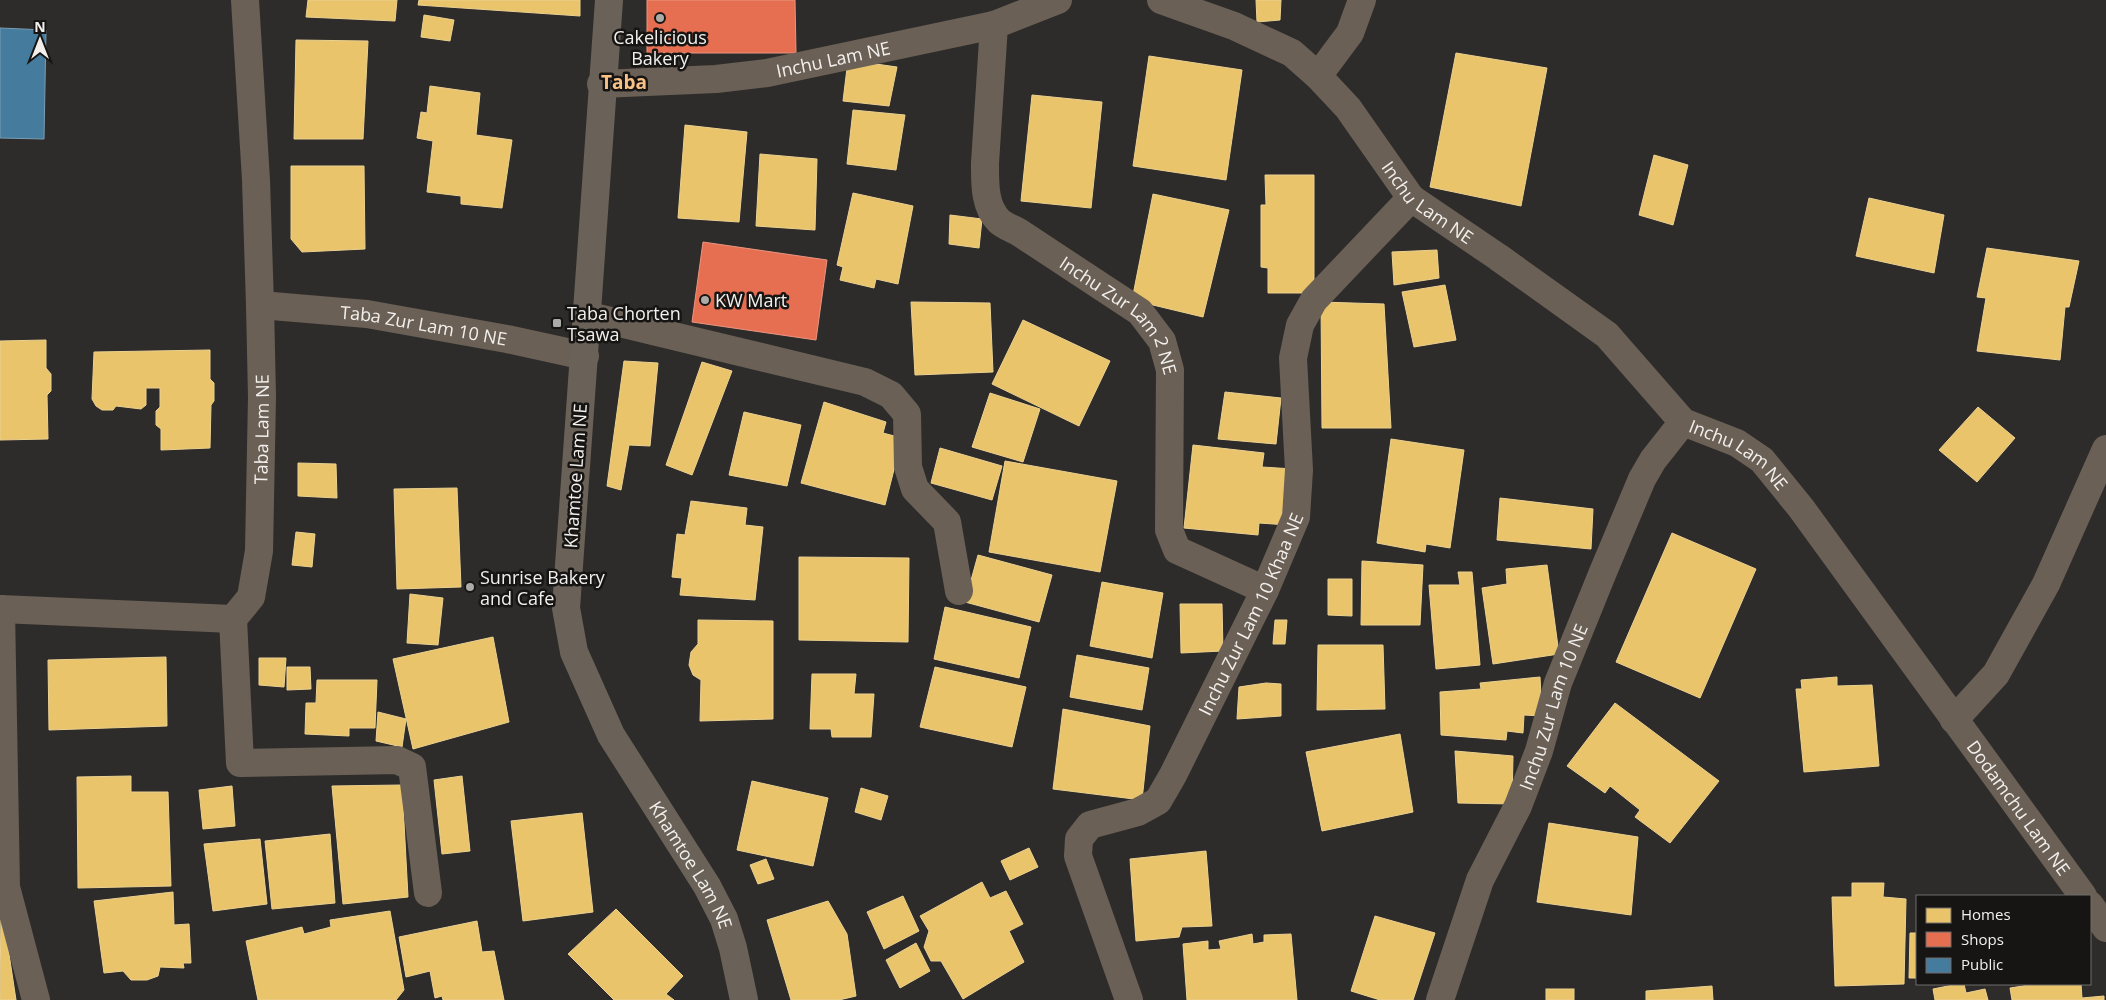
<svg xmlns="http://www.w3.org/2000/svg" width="2106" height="1000" viewBox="0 0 2106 1000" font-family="'Open Sans',sans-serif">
<rect width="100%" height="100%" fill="#2e2c2a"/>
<!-- homes -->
<g fill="#e9c46a" stroke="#ecd191">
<polygon points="308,0 397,0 395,21 306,17"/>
<polygon points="419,0 580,0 580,16 418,5"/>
<polygon points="1256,0 1281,0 1280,20 1257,22"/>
<polygon points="424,15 454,20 450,41 421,37"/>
<polygon points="296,40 368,41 363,139 294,139"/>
<polygon points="1456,53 1547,68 1521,206 1430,187"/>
<polygon points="1149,56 1242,70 1226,180 1133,166"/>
<polygon points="848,60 897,67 889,106 843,101"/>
<polygon points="430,86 480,93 476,135 512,140 502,208 461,204 461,196 427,192 433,141 417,138 421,112 427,113"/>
<polygon points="1032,95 1102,102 1091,208 1021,201"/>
<polygon points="853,110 905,115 896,170 847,164"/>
<polygon points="685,125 747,132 739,222 678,218"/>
<polygon points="760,154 817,159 815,230 756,226"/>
<polygon points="1654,155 1688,165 1673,225 1639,215"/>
<polygon points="291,166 364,166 365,249 302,252 291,239"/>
<polygon points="1265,175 1314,175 1314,293 1268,293 1268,268 1261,267 1261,205 1266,205"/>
<polygon points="853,193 913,206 898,284 876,279 874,288 840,280 843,267 837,265"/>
<polygon points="1153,194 1229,210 1203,317 1132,300"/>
<polygon points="1869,198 1944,215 1934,273 1856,256"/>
<polygon points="950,215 982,219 979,248 949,244"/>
<polygon points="1987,248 2079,261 2069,307 2065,307 2060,360 1977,351 1986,298 1977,297"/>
<polygon points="1437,250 1439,278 1394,285 1392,252"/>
<polygon points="1445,285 1456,340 1414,347 1402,292"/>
<polygon points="911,302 990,303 993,372 915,375"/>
<polygon points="1321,302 1384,304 1391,428 1322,428"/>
<polygon points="1023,320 1110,361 1079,426 992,384"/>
<polygon points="46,340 46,368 51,374 51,391 47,395 48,439 0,440 0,341"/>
<polygon points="210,350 210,379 214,383 214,401 211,405 210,448 161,450 161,429 156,425 156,411 160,407 160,388 146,388 146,405 141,409 116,406 113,410 102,410 96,406 92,399 94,352"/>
<polygon points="624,361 658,363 650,446 629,445 621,490 607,486"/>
<polygon points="702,362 732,371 692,475 666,465"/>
<polygon points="1225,392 1281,398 1276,444 1218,439"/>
<polygon points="990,393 1040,409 1023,462 972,447"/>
<polygon points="824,402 886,422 883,433 902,438 885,505 801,483"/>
<polygon points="1978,407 2015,438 1977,482 1939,450"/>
<polygon points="744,412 801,425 787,486 729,475"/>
<polygon points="1391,439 1464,450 1450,548 1426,544 1425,552 1377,543"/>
<polygon points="1193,445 1264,453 1262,467 1293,469 1288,525 1259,523 1258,535 1184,528"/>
<polygon points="940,448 1002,466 992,500 931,483"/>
<polygon points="1005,461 1117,481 1100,572 989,552"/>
<polygon points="298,463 336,464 337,498 298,496"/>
<polygon points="457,488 461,587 397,589 394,489"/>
<polygon points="1500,498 1593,509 1591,549 1497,540"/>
<polygon points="691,501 747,508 745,525 763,527 755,600 680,595 682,578 672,577 677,534 685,535"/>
<polygon points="296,532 315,534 312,567 292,565"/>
<polygon points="1672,533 1756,569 1700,698 1616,662"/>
<polygon points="978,555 1052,575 1039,622 965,602"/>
<polygon points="799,557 909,558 908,642 799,640"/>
<polygon points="1362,561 1423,565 1420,625 1361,625"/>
<polygon points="1547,565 1559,654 1493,664 1482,588 1507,584 1506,569"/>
<polygon points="1458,572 1472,572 1480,665 1436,669 1429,585 1460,585"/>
<polygon points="1328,579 1352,579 1352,616 1328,615"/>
<polygon points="1102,582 1163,593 1152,658 1090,646"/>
<polygon points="410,594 443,598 438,645 407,643"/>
<polygon points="1180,604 1222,604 1223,651 1181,653"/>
<polygon points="945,607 1031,627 1019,678 934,659"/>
<polygon points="698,620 773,621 773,719 700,721 701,680 693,675 689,665 691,652 698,644"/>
<polygon points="1275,620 1287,620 1285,644 1273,644"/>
<polygon points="493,637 509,722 413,749 393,659"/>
<polygon points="1318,645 1383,645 1385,709 1317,710"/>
<polygon points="1077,655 1149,668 1142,710 1070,697"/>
<polygon points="166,657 167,726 49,730 48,660"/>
<polygon points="259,658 286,658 284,687 259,685"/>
<polygon points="287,667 310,667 311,689 287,690"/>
<polygon points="935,667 1026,687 1012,747 920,727"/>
<polygon points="812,674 856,674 854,694 874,694 871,737 832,737 831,729 810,729"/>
<polygon points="1540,677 1542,716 1524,715 1523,733 1507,731 1506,740 1441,735 1440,692 1481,689 1480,683"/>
<polygon points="1837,677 1837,686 1872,685 1879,766 1804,772 1796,689 1802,689 1801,680"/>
<polygon points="317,680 377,680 375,728 349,728 349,736 305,734 306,703 316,703"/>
<polygon points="1266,683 1281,684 1281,716 1237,719 1239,687"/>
<polygon points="1615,703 1719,781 1670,843 1635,817 1640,810 1610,786 1605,793 1567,766"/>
<polygon points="1063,709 1150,726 1142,800 1053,789"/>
<polygon points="378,712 406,719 402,747 376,741"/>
<polygon points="1400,734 1413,812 1322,831 1306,752"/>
<polygon points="1455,751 1513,756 1512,804 1458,803"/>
<polygon points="131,776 131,792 168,792 171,886 78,888 77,777"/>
<polygon points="462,776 470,851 442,854 434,780"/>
<polygon points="752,781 828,798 813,866 737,850"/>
<polygon points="402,785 408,897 343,904 332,786"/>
<polygon points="232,786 235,826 203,829 199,790"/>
<polygon points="861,788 888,796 881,820 855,812"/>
<polygon points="582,813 593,912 523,921 511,821"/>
<polygon points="1549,823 1638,837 1631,915 1537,902"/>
<polygon points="330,834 335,903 272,909 265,841"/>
<polygon points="260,839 267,904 213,911 204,844"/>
<polygon points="1029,848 1038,867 1010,880 1001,861"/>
<polygon points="1206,851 1212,926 1182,927 1179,937 1136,941 1130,859"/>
<polygon points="766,859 774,879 758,884 750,865"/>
<polygon points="982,882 990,898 1006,891 1023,924 1009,931 1024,962 963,999 941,961 931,961 924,947 929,931 920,916"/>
<polygon points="1852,883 1884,883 1883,897 1906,899 1904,984 1835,986 1832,897 1852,897"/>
<polygon points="173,892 174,925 189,924 191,963 183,963 184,968 160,967 158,976 147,980 131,980 123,971 104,973 94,901"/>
<polygon points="903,896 919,931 884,949 867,912"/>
<polygon points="1,901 16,1000 0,1000"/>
<polygon points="828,901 847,934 856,996 839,1000 791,1000 767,920"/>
<polygon points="616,909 683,976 666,994 674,1000 614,1000 568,954"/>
<polygon points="390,911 404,990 396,1000 258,1000 246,941 302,927 304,934 331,927 330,920"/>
<polygon points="1375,916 1435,933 1413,1000 1380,1000 1351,991"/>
<polygon points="477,921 482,952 494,951 504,1000 443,1000 442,996 435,998 430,971 406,977 399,937"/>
<polygon points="1910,933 1917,933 1917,978 1909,978"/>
<polygon points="1252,934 1253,944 1264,942 1264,935 1291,934 1297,1000 1187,1000 1183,944 1208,941 1208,950 1221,949 1219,941"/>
<polygon points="916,943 930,971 900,988 886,960"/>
<polygon points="1958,984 1964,984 1966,993 1985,989 1988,1000 1935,1000 1933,989"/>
<polygon points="2036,984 2081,984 2082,998 2104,996 2104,1000 2012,1000 2010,988"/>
<polygon points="1712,986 1713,1000 1646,1000 1646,991"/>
<rect x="1546" y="989" width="28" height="11"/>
</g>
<!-- shops -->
<g fill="#e76f51" stroke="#ea9580">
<polygon points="647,0 795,0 796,53 647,53"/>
<polygon points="703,242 827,260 816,340 692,322"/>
</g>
<!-- public -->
<polygon fill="#457b9d" stroke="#799eb5" points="0,28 46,30 44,139 0,138"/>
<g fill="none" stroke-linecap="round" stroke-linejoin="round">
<!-- minor -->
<g stroke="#6a6056" stroke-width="28">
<path id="s1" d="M 1161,0 L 1234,26 L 1292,53 L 1318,76 L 1348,108 L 1411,198 L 1498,257 L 1607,335 L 1683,422 L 1737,443 L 1762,460 L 1801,508 L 2083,896"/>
<path id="s2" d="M 994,25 L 985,163 C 985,183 984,206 999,221 C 1004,226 1014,229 1020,233 L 1140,312 L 1162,341 L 1170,370 L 1169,530 L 1177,550 L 1265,590"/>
<polyline points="1318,76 1350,33 1362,0"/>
<path id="s3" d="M 601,84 L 716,79 L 767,73 L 994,25 L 1058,0"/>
<path id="s4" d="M 260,305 L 367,314 L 507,339 L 585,356"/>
<polyline points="586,315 865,382 891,395 907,414 908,467 915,489 947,522 959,591"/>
<path id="s5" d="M 0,609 L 233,619 L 251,597 L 259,551 L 262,397 L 260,305 L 256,180 L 245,0"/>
<polyline points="1,609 6,887 36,1000"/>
<polyline points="233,619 240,763 397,760 412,767 428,893"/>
<polyline points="1954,720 1996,674 2046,584 2106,449"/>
<polyline points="2090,905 2106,928"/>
<path id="s6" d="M 1129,1000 L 1078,856 L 1079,839 L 1090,825 L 1138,812 L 1158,801 L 1173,775 L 1265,590 L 1296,517 L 1299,470 L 1293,358 L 1300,325 L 1314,300 L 1411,198"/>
<path id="s7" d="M 1440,1000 L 1480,880 L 1518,806 L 1539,751 L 1558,683 L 1603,572 L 1642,479 L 1653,460 L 1683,422"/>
</g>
<!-- major -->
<path stroke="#6a6258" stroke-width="28" id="s8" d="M 609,0 L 566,608 L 574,652 L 611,735 L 707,886 L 724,919 L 733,948 L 744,1000"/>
</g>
<!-- markers -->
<g fill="#adaba8" stroke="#171513" stroke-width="2">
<circle cx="660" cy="18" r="5"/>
<circle cx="705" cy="300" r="5"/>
<rect x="552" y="318" width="10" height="10" rx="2.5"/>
<circle cx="470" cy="587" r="5"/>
</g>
<g text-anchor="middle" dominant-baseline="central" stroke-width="5" stroke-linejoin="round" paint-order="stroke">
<!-- poi labels -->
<g font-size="18" fill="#f2efec" stroke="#171513" text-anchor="start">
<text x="660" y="37" text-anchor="middle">Cakelicious<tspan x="660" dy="21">Bakery</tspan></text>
<text x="715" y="300">KW Mart</text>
<text x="567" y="313">Taba Chorten<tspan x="567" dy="21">Tsawa</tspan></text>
<text x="480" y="577">Sunrise Bakery<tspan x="480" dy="21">and Cafe</tspan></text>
</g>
<!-- street labels -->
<g font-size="18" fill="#f2efec" stroke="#171513">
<text stroke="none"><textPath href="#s3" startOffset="234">Inchu Lam NE</textPath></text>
<text stroke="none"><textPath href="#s1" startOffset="345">Inchu Lam NE</textPath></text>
<text stroke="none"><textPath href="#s2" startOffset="356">Inchu Zur Lam 2 NE</textPath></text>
<text stroke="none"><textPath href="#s4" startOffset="165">Taba Zur Lam 10 NE</textPath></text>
<text stroke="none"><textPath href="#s5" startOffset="430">Taba Lam NE</textPath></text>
<text stroke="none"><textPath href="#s1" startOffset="750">Inchu Lam NE</textPath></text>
<text transform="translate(575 476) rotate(-86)">Khamtoe Lam NE</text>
<text stroke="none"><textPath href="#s6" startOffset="469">Inchu Zur Lam 10 Khaa NE</textPath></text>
<text stroke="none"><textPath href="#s7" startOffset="315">Inchu Zur Lam 10 NE</textPath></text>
<text stroke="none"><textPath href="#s1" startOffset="1205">Dodamchu Lam NE</textPath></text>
<text stroke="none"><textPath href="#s8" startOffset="898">Khamtoe Lam NE</textPath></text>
</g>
<!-- neighbourhood labels -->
<g font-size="19" font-weight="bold" fill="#fac186" stroke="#171513">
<text x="624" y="82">Taba</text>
</g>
</g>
<!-- legend -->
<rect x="1916" y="895" width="175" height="90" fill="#171513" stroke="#6f6c6a"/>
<rect x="1926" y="908" width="25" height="15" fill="#e9c46a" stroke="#6f6c6a"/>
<text x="1961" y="920" font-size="15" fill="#f2efec">Homes</text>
<rect x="1926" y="932" width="25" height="15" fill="#e76f51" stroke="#6f6c6a"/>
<text x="1961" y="945" font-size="15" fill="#f2efec">Shops</text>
<rect x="1926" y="958" width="25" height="15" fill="#457b9d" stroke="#6f6c6a"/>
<text x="1961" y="970" font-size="15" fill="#f2efec">Public</text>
<!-- north arrow -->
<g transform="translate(40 40)" stroke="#171513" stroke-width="4" paint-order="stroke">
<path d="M0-4L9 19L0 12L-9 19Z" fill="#f2efec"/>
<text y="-8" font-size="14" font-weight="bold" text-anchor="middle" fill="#f2efec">N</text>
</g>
</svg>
